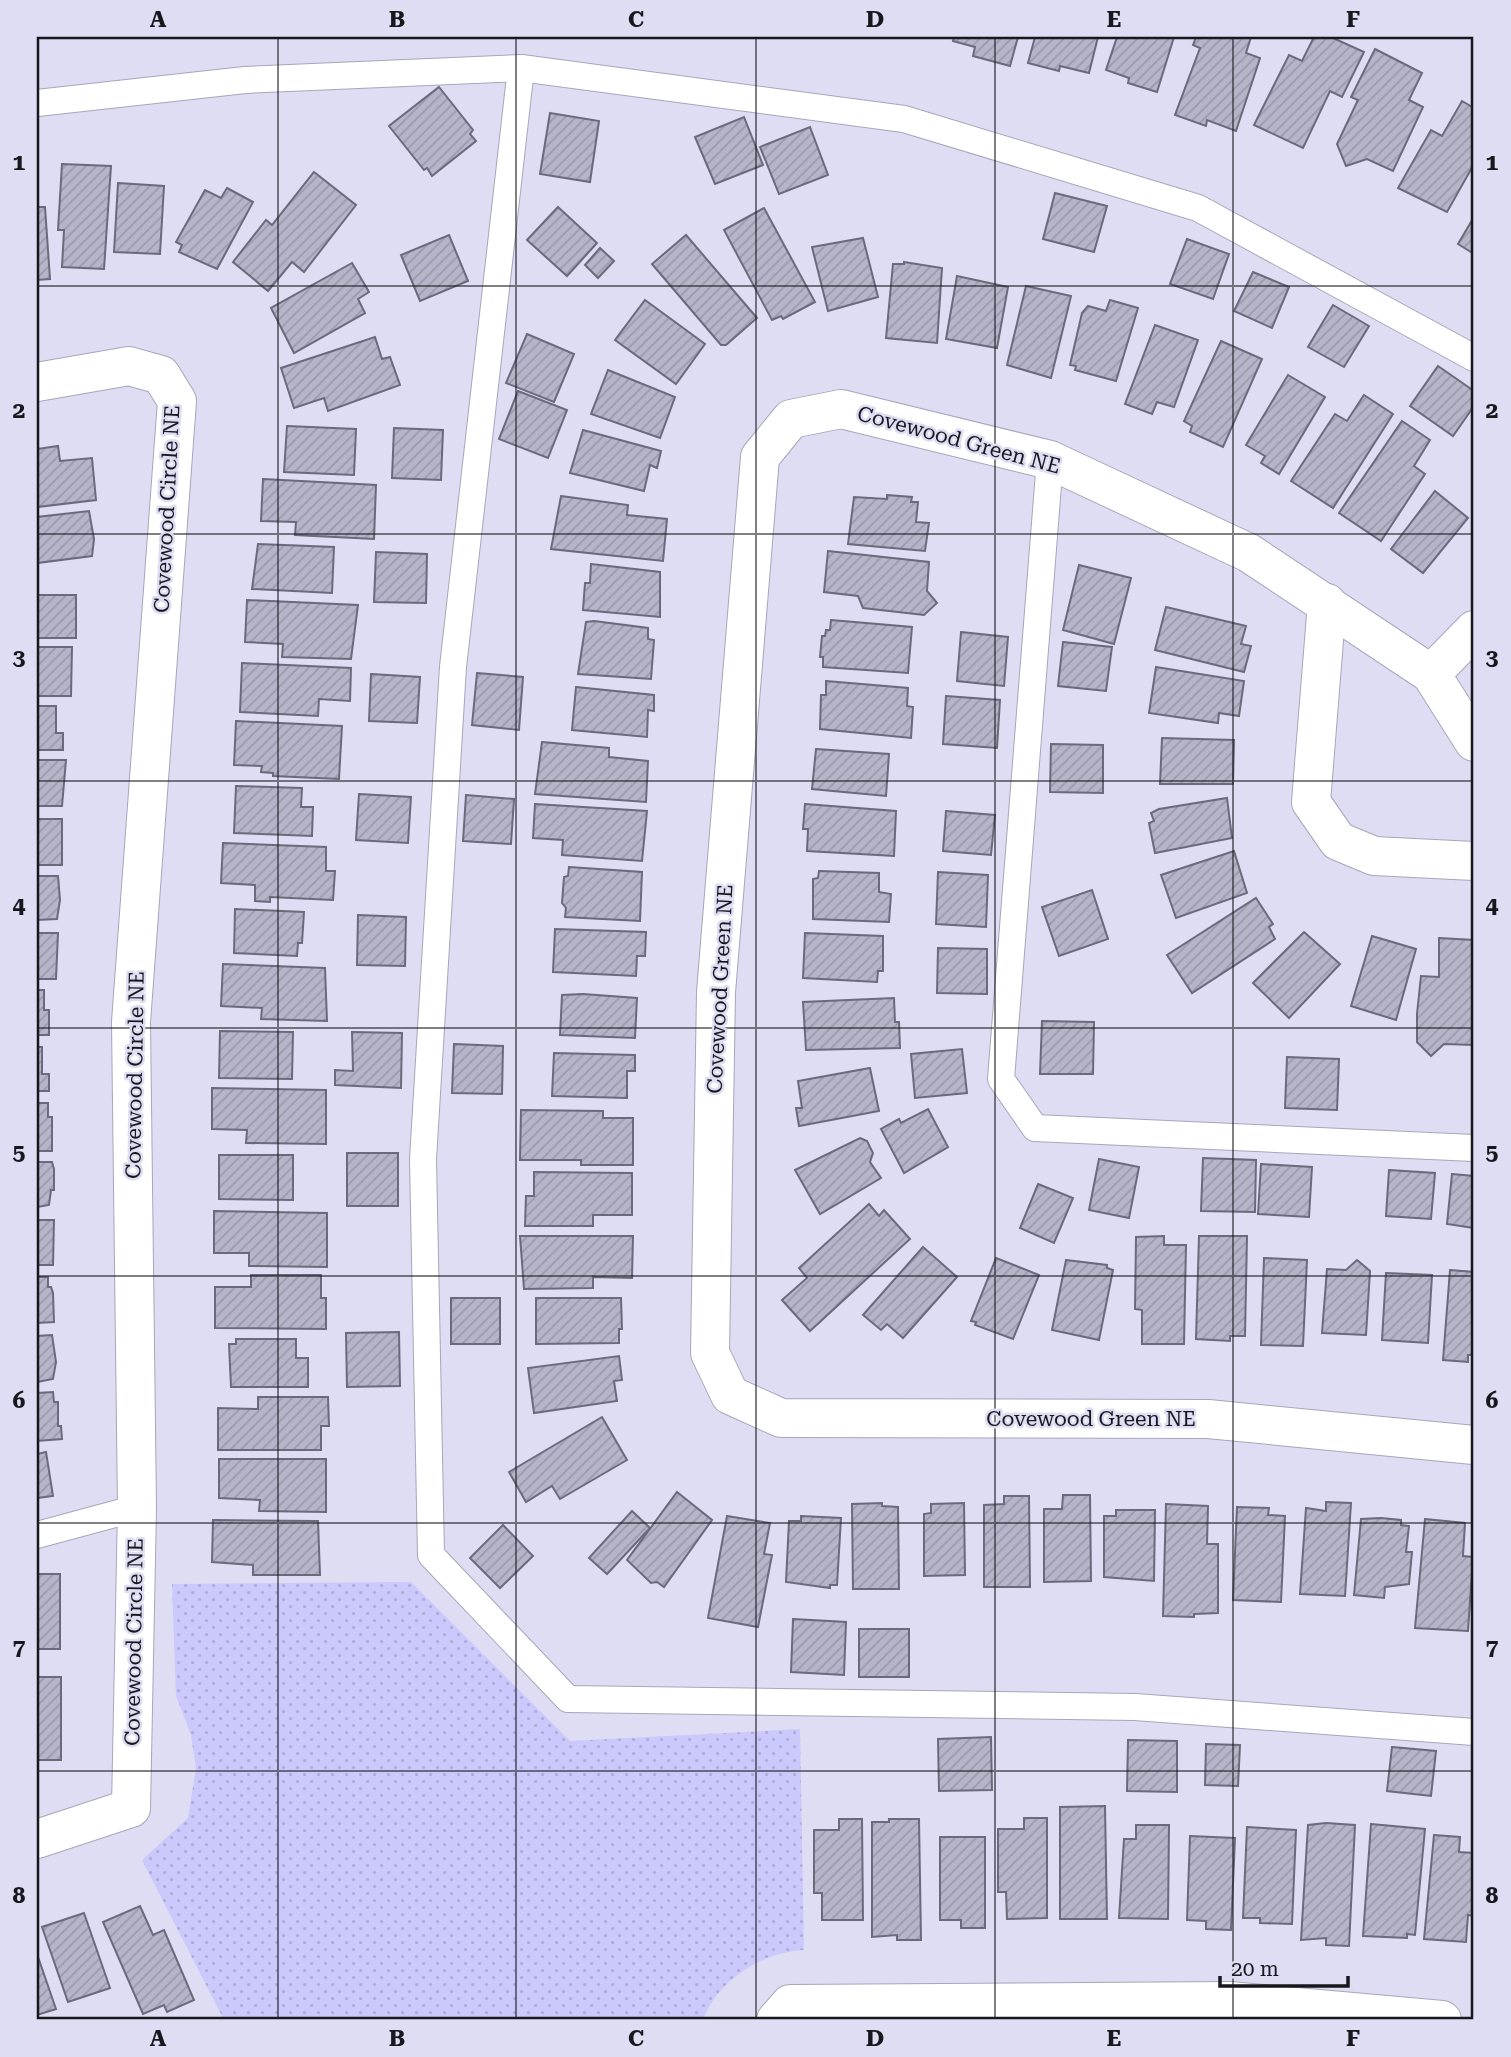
<svg xmlns="http://www.w3.org/2000/svg" width="1511" height="2057" viewBox="0 0 1511 2057" font-family="'Roboto Serif',serif">
<defs>
<pattern id="park-dots" width="8" height="8" patternUnits="userSpaceOnUse" patternTransform="scale(1.75)"><rect width="8" height="8" fill="#cbc8fc"/><path d="M2 2h.1M6 6h.1" fill="none" stroke="#aeabd8" stroke-width="1.8" stroke-linecap="round"/></pattern>
<pattern id="building-hatch" width="6" height="6" patternUnits="userSpaceOnUse" patternTransform="scale(1.75)"><rect width="6" height="6" fill="#b5b4c9"/><path d="M-1 1l2-2M0 6l6-6M5 7l2-2" fill="none" stroke="#9b9aac"/></pattern>
</defs>
<rect width="100%" height="100%" fill="#deddf3"/>
<!-- park -->
<path fill="url(#park-dots)" d="M 411,1582 L 570,1741 L 800,1729 L 804,1950 C 762,1952 718,1980 703,2020 L 224,2020 L 142,1860 L 188,1818 L 196,1768 L 191,1735 L 176,1696 L 172,1584 Z"/>
<!-- building -->
<g fill="url(#building-hatch)" stroke="#6b6a7c" stroke-width="2">
<polygon points="954,37 1018,37 1010,66 973,56 975,47 953,41"/>
<polygon points="1035,37 1098,37 1089,73 1060,66 1059,71 1028,63"/>
<polygon points="1117,37 1174,37 1157,92 1128,83 1129,78 1106,70"/>
<polygon points="1196,37 1251,37 1246,53 1260,58 1236,131 1207,120 1206,126 1175,115 1200,48 1193,45"/>
<polygon points="1314,37 1331,37 1364,52 1342,97 1330,91 1303,148 1254,125 1289,55 1302,61"/>
<polygon points="1375,49 1422,73 1409,100 1423,107 1393,171 1367,159 1346,166 1337,144 1358,100 1351,97"/>
<polygon points="439,87 473,130 470,134 476,141 432,176 427,168 424,170 389,126"/>
<polygon points="1462,101 1474,108 1474,164 1447,212 1398,188 1431,130 1442,136"/>
<polygon points="550,113 599,121 590,182 540,174"/>
<polygon points="744,117 763,165 715,184 695,137"/>
<polygon points="810,127 828,175 779,194 760,147"/>
<polygon points="62,164 111,166 104,269 62,267 64,230 58,230"/>
<polygon points="314,172 356,205 304,272 292,262 268,291 233,262 266,220 272,225"/>
<polygon points="118,183 164,186 160,254 114,252"/>
<polygon points="227,188 253,202 217,269 179,252 182,245 176,242 205,190 221,198"/>
<polygon points="1055,193 1107,206 1094,252 1043,239"/>
<polygon points="37,207 45,207 50,279 37,280"/>
<polygon points="558,207 597,243 567,276 527,240"/>
<polygon points="764,208 815,302 783,319 781,316 772,320 724,230"/>
<polygon points="1474,217 1474,254 1458,244"/>
<polygon points="449,235 468,281 420,301 401,255"/>
<polygon points="686,235 757,318 726,345 721,345 652,264"/>
<polygon points="863,238 878,297 828,311 812,247"/>
<polygon points="1187,239 1229,254 1213,299 1170,284"/>
<polygon points="600,248 614,261 598,278 585,265"/>
<polygon points="904,262 942,268 937,343 886,338 893,264 904,264"/>
<polygon points="352,263 369,292 358,299 365,313 294,353 271,308"/>
<polygon points="1253,272 1289,287 1272,328 1234,311"/>
<polygon points="957,276 1008,287 997,348 946,339"/>
<polygon points="1026,286 1071,296 1051,378 1007,365"/>
<polygon points="645,300 705,344 676,384 615,340"/>
<polygon points="1110,300 1138,308 1116,381 1075,370 1076,366 1070,365 1082,313 1088,306 1106,311"/>
<polygon points="1333,305 1369,326 1344,367 1308,347"/>
<polygon points="1155,325 1198,340 1174,407 1157,402 1152,414 1125,404"/>
<polygon points="527,334 574,354 554,402 506,383"/>
<polygon points="375,337 382,359 390,357 400,385 328,411 324,398 294,408 281,368"/>
<polygon points="1221,341 1262,359 1223,447 1190,432 1192,426 1184,421"/>
<polygon points="1438,366 1474,391 1474,406 1453,436 1410,406"/>
<polygon points="608,370 675,397 660,438 591,414"/>
<polygon points="1288,375 1325,397 1279,474 1261,463 1265,456 1246,445"/>
<polygon points="518,391 567,410 548,458 499,439"/>
<polygon points="1364,395 1393,414 1333,508 1291,481 1335,414 1347,421"/>
<polygon points="1402,421 1430,440 1414,466 1425,474 1381,541 1339,513"/>
<polygon points="287,426 356,429 354,475 284,472"/>
<polygon points="394,428 443,430 441,480 392,478"/>
<polygon points="583,430 661,451 657,468 650,465 644,491 570,473"/>
<polygon points="58,446 60,461 92,458 96,500 37,507 37,449"/>
<polygon points="263,479 376,485 374,539 295,535 296,522 261,521"/>
<polygon points="1435,491 1468,518 1423,573 1391,549"/>
<polygon points="887,495 912,497 911,502 918,502 916,522 929,523 925,551 848,544 854,497 887,499"/>
<polygon points="561,496 628,505 627,515 667,519 663,561 551,549"/>
<polygon points="89,511 94,539 92,556 37,563 37,517"/>
<polygon points="258,544 334,547 332,593 252,589"/>
<polygon points="828,551 929,562 927,591 937,603 924,615 863,608 858,596 824,592"/>
<polygon points="376,552 427,554 426,603 374,602"/>
<polygon points="591,564 660,572 660,617 583,610 585,583 590,583"/>
<polygon points="1079,565 1131,578 1114,644 1063,630"/>
<polygon points="37,585 37,595 76,595 76,638 37,638"/>
<polygon points="247,600 358,605 351,659 282,657 283,644 245,642"/>
<polygon points="1166,607 1246,626 1241,644 1251,646 1244,672 1155,650"/>
<polygon points="831,620 912,627 908,673 823,667 823,657 820,657 822,636 825,636 826,630 830,630"/>
<polygon points="594,621 648,628 648,639 654,640 651,679 578,674 586,622"/>
<polygon points="961,632 1008,637 1004,686 957,681"/>
<polygon points="1063,642 1112,647 1106,691 1058,686"/>
<polygon points="37,647 72,647 71,696 37,696"/>
<polygon points="242,663 351,668 350,701 319,699 318,716 240,712"/>
<polygon points="1156,667 1244,681 1239,716 1219,713 1218,723 1149,713"/>
<polygon points="477,673 523,677 519,730 472,725"/>
<polygon points="371,674 420,677 417,723 369,721"/>
<polygon points="826,681 908,688 907,706 913,707 911,738 820,729 821,695 826,695"/>
<polygon points="576,687 654,695 654,711 648,710 647,737 572,730"/>
<polygon points="946,696 1000,700 997,748 943,744"/>
<polygon points="37,706 56,706 56,733 63,733 63,750 37,750"/>
<polygon points="236,721 342,726 339,779 273,776 273,773 261,772 262,766 234,765"/>
<polygon points="1162,738 1234,740 1233,784 1160,784"/>
<polygon points="542,742 609,748 609,757 648,761 646,802 535,794"/>
<polygon points="1051,744 1103,745 1103,793 1050,792"/>
<polygon points="816,749 889,754 886,796 812,789"/>
<polygon points="37,760 66,760 62,806 37,806"/>
<polygon points="236,786 302,788 301,807 313,807 312,836 234,833"/>
<polygon points="359,794 411,797 408,843 356,840"/>
<polygon points="466,795 514,799 511,844 463,841"/>
<polygon points="1227,798 1232,838 1155,853 1149,823 1154,821 1151,813 1159,809"/>
<polygon points="535,804 647,811 642,861 562,855 563,840 533,838"/>
<polygon points="805,804 896,811 894,856 807,851 808,829 803,829"/>
<polygon points="946,811 995,815 991,855 943,851"/>
<rect x="37" y="819" width="25" height="46"/>
<polygon points="223,843 326,847 326,871 335,871 333,900 270,897 270,902 255,901 255,885 221,883"/>
<polygon points="1234,851 1247,893 1176,918 1161,875"/>
<polygon points="569,867 642,872 640,921 565,917 566,908 562,903 564,877 568,876"/>
<polygon points="819,871 879,873 879,892 891,894 889,922 813,919 813,879 818,878"/>
<polygon points="938,872 988,875 986,927 936,924"/>
<polygon points="37,876 58,876 60,900 57,919 37,920"/>
<polygon points="1092,890 1108,939 1059,956 1042,907"/>
<polygon points="1256,898 1273,924 1269,927 1275,939 1192,993 1167,955"/>
<polygon points="235,909 304,912 302,943 298,943 297,956 234,953"/>
<polygon points="358,915 406,917 405,966 357,965"/>
<polygon points="555,929 646,932 645,956 637,956 636,976 553,972"/>
<polygon points="1304,932 1340,964 1289,1018 1253,983"/>
<polygon points="37,933 58,933 56,979 37,979"/>
<polygon points="805,933 883,936 883,971 878,971 877,982 803,978"/>
<polygon points="1372,936 1416,949 1396,1020 1351,1006"/>
<polygon points="1439,938 1474,940 1474,1045 1444,1044 1431,1056 1417,1042 1417,1014 1421,976 1439,977"/>
<polygon points="938,948 987,949 987,994 937,993"/>
<polygon points="223,964 325,968 327,1021 261,1019 262,1008 221,1006"/>
<polygon points="37,990 44,990 44,1010 49,1010 49,1035 37,1035"/>
<polygon points="583,994 637,998 635,1038 560,1035 562,995"/>
<polygon points="894,998 895,1022 899,1022 900,1048 806,1050 803,1002"/>
<polygon points="1042,1021 1094,1022 1093,1074 1040,1074"/>
<polygon points="220,1031 293,1032 292,1079 219,1078"/>
<polygon points="352,1032 402,1033 401,1088 335,1085 335,1070 353,1071"/>
<polygon points="454,1044 503,1046 502,1094 452,1093"/>
<polygon points="37,1047 42,1047 42,1074 49,1074 49,1091 37,1091"/>
<polygon points="962,1049 967,1093 915,1098 911,1054"/>
<polygon points="554,1053 635,1055 635,1071 627,1071 627,1098 552,1096"/>
<polygon points="1287,1057 1339,1059 1337,1110 1285,1108"/>
<polygon points="870,1068 879,1111 799,1126 796,1108 802,1108 798,1081"/>
<polygon points="212,1088 326,1090 326,1144 246,1143 247,1130 212,1129"/>
<polygon points="37,1103 48,1103 48,1117 52,1117 52,1151 37,1151"/>
<polygon points="928,1109 948,1147 904,1173 881,1129 899,1119 901,1123"/>
<polygon points="521,1110 603,1111 603,1118 633,1118 633,1165 581,1165 581,1160 520,1160"/>
<polygon points="860,1138 867,1141 873,1153 870,1162 881,1178 820,1214 795,1170"/>
<rect x="347" y="1153" width="51" height="53"/>
<polygon points="219,1155 293,1155 293,1200 219,1199"/>
<polygon points="1203,1158 1256,1160 1255,1212 1201,1211"/>
<polygon points="1099,1159 1139,1167 1129,1218 1089,1210"/>
<polygon points="37,1162 52,1162 54,1169 54,1190 51,1190 49,1205 37,1207"/>
<polygon points="1261,1164 1312,1167 1309,1217 1258,1214"/>
<polygon points="1389,1170 1435,1173 1431,1219 1386,1216"/>
<polygon points="534,1172 632,1173 632,1215 593,1215 593,1226 525,1226 526,1196 534,1196"/>
<polygon points="1452,1174 1474,1176 1474,1228 1447,1224"/>
<polygon points="1038,1184 1073,1198 1054,1243 1020,1228"/>
<polygon points="869,1204 879,1216 884,1210 910,1239 810,1331 782,1300 807,1278 799,1268"/>
<polygon points="214,1211 327,1213 327,1267 249,1266 249,1253 214,1253"/>
<polygon points="37,1220 54,1220 53,1265 37,1265"/>
<polygon points="520,1236 633,1236 632,1278 593,1277 593,1288 524,1289"/>
<polygon points="1164,1236 1164,1245 1186,1245 1184,1344 1142,1344 1142,1310 1135,1309 1136,1237"/>
<polygon points="1199,1236 1247,1236 1245,1336 1230,1336 1230,1341 1196,1339"/>
<polygon points="923,1247 957,1277 903,1338 887,1324 881,1330 863,1315"/>
<polygon points="996,1258 1039,1275 1013,1339 975,1325 976,1322 971,1321"/>
<polygon points="1264,1258 1307,1260 1303,1346 1261,1345"/>
<polygon points="1066,1260 1107,1265 1107,1268 1113,1270 1099,1340 1052,1330"/>
<polygon points="1357,1260 1370,1271 1366,1335 1322,1333 1327,1269 1346,1270"/>
<polygon points="1450,1270 1474,1272 1474,1355 1468,1355 1468,1362 1443,1360"/>
<polygon points="1386,1273 1432,1275 1428,1343 1382,1340"/>
<polygon points="251,1275 321,1275 321,1298 326,1298 326,1329 215,1328 215,1287 251,1287"/>
<polygon points="37,1277 48,1277 48,1287 51,1287 53,1293 54,1322 37,1323"/>
<rect x="451" y="1298" width="49" height="46"/>
<polygon points="536,1298 621,1298 622,1329 619,1329 619,1343 536,1344"/>
<polygon points="399,1332 400,1386 347,1387 346,1333"/>
<polygon points="52,1335 56,1362 53,1379 37,1382 37,1336"/>
<polygon points="236,1339 296,1339 296,1358 308,1358 308,1387 231,1387 229,1344 236,1344"/>
<polygon points="619,1356 622,1380 614,1381 617,1401 534,1413 528,1368"/>
<polygon points="53,1392 54,1402 58,1402 58,1426 61,1426 62,1439 37,1441 37,1393"/>
<polygon points="258,1397 328,1397 329,1426 321,1426 321,1450 218,1450 218,1408 258,1409"/>
<polygon points="602,1417 627,1460 560,1499 552,1486 526,1502 509,1472"/>
<polygon points="46,1452 53,1496 37,1498 37,1454"/>
<polygon points="219,1459 326,1459 326,1512 259,1511 260,1500 219,1498"/>
<polygon points="677,1492 712,1520 664,1587 657,1582 651,1583 627,1560"/>
<polygon points="1063,1495 1090,1495 1091,1581 1044,1582 1044,1509 1062,1509"/>
<polygon points="1004,1496 1029,1496 1030,1587 984,1587 984,1505 1004,1504"/>
<polygon points="1326,1502 1351,1503 1345,1596 1300,1594 1306,1508 1326,1511"/>
<polygon points="882,1503 882,1506 898,1507 899,1589 853,1589 852,1504"/>
<polygon points="964,1503 965,1575 924,1576 924,1514 931,1513 931,1504"/>
<polygon points="1166,1504 1208,1506 1207,1544 1218,1544 1218,1613 1194,1614 1194,1617 1163,1616"/>
<polygon points="1237,1507 1269,1508 1268,1515 1285,1516 1281,1602 1233,1600"/>
<polygon points="1116,1510 1155,1510 1154,1581 1104,1577 1104,1516 1116,1516"/>
<polygon points="632,1511 650,1528 607,1574 589,1558"/>
<polygon points="727,1516 770,1523 764,1554 772,1555 758,1627 708,1618"/>
<polygon points="801,1516 841,1518 837,1585 830,1585 830,1588 786,1582 789,1521 801,1521"/>
<polygon points="1381,1518 1401,1520 1401,1525 1409,1526 1406,1552 1412,1552 1409,1584 1385,1587 1384,1598 1354,1595 1361,1519"/>
<polygon points="1425,1519 1465,1523 1463,1556 1473,1557 1468,1631 1415,1628"/>
<polygon points="213,1520 318,1521 320,1575 253,1575 253,1565 212,1562"/>
<polygon points="503,1525 533,1556 500,1588 470,1558"/>
<rect x="37" y="1574" width="23" height="75"/>
<polygon points="793,1619 846,1622 844,1675 791,1672"/>
<rect x="859" y="1629" width="50" height="48"/>
<rect x="37" y="1677" width="24" height="83"/>
<polygon points="991,1737 992,1790 939,1791 938,1739"/>
<polygon points="1128,1740 1177,1741 1177,1792 1127,1791"/>
<polygon points="1206,1744 1240,1745 1238,1786 1205,1785"/>
<polygon points="1392,1747 1436,1751 1431,1796 1387,1791"/>
<polygon points="1105,1806 1107,1919 1060,1919 1060,1807"/>
<polygon points="1024,1818 1047,1818 1047,1918 1007,1919 1006,1892 998,1892 998,1829 1024,1829"/>
<polygon points="839,1819 862,1819 863,1920 822,1920 822,1893 814,1893 814,1830 839,1830"/>
<polygon points="889,1819 919,1819 921,1940 897,1940 897,1935 872,1937 872,1822 889,1822"/>
<polygon points="1326,1823 1355,1825 1349,1946 1326,1945 1326,1938 1301,1940 1308,1825"/>
<polygon points="1371,1824 1425,1829 1415,1935 1407,1934 1407,1938 1363,1936"/>
<polygon points="1136,1825 1169,1825 1168,1919 1119,1918 1124,1839 1136,1839"/>
<polygon points="1247,1827 1296,1830 1292,1924 1260,1923 1260,1918 1243,1918"/>
<polygon points="1434,1835 1460,1837 1459,1852 1474,1853 1474,1916 1468,1915 1466,1942 1424,1939"/>
<polygon points="1190,1836 1235,1838 1231,1930 1206,1929 1206,1921 1187,1920"/>
<polygon points="940,1837 985,1837 985,1928 961,1928 961,1920 940,1920"/>
<polygon points="140,1906 153,1935 164,1930 194,2000 167,2012 164,2005 143,2014 103,1922"/>
<polygon points="84,1913 110,1988 68,2002 42,1927"/>
<polygon points="37,1954 56,2009 37,2015"/>
</g>
<g fill="none" stroke-linecap="round" stroke-linejoin="round">
<defs>
<g id="service">
<polyline points="521,68 453,667 423,1159 431,1555 568,1699 1135,1707 1474,1732"/>
<polyline points="37,103 245,80 521,68 904,119 1198,208 1474,358"/>
<polyline points="1050,460 1001,1079 1035,1128 1474,1148"/>
<polyline points="37,1535 137,1508"/>
</g>
<g id="minor">
<polyline points="37,382 129,366 161,375 177,401 131,1022 137,1508 131,1808 37,1839"/>
<polyline points="1327,603 1311,802 1338,841 1374,856 1474,861"/>
<polyline points="1431,674 1474,630"/>
<polyline points="1474,742 1431,674 1249,553 1050,460 841,409 791,419 760,457 716,992 710,1353 730,1395 781,1418 1208,1419 1474,1445"/>
<polyline points="776,2020 790,2004 1230,2001 1442,2020"/>
</g>
</defs>
<!-- service casing -->
<use href="#service" stroke="#a7a6ba" stroke-width="28"/>
<!-- minor casing -->
<use href="#minor" stroke="#a7a6ba" stroke-width="40"/>
<!-- service -->
<use href="#service" stroke="#fff" stroke-width="26"/>
<!-- minor -->
<use href="#minor" stroke="#fff" stroke-width="38"/>
</g>
<!-- grid -->
<path fill="none" stroke="#17171e" stroke-width="2" stroke-opacity="0.55" d="M 278,37 L 278,2020M 516,37 L 516,2020M 756,37 L 756,2020M 995,37 L 995,2020M 1233,37 L 1233,2020M 37,286 L 1474,286M 37,534 L 1474,534M 37,781 L 1474,781M 37,1028 L 1474,1028M 37,1276 L 1474,1276M 37,1523 L 1474,1523M 37,1771 L 1474,1771"/>
<g text-anchor="middle" dominant-baseline="central" stroke-width="5" stroke-linejoin="round" paint-order="stroke">
<!-- street labels -->
<g font-size="21" fill="#17171e" stroke="#deddf3">
<text transform="translate(959 440) rotate(15)">Covewood Green NE</text>
<text transform="translate(167 509) rotate(-87)">Covewood Circle NE</text>
<text transform="translate(720 989) rotate(-87)">Covewood Green NE</text>
<text transform="translate(135 1075) rotate(-89)">Covewood Circle NE</text>
<text x="1091" y="1419">Covewood Green NE</text>
<text transform="translate(134 1642) rotate(-89)">Covewood Circle NE</text>
</g>
</g>
<!-- border -->
<rect width="1511" height="2057" fill="none" stroke="#deddf3" stroke-width="77"/>
<!-- scale -->
<path d="M1220 1976v10h128v-10" fill="none" stroke="#17171e" stroke-width="3.5"/>
<text x="1231" y="1976" font-size="21" fill="#17171e" stroke="#deddf3" stroke-width="5" paint-order="stroke">20 m</text>
<rect x="38" y="38" width="1434" height="1980" fill="none" stroke="#17171e" stroke-width="2.5"/>
<g font-size="23" text-anchor="middle" font-weight="bold" fill="#17171e">
<text x="158" y="27">A</text>
<text x="397" y="27">B</text>
<text x="636" y="27">C</text>
<text x="875" y="27">D</text>
<text x="1114" y="27">E</text>
<text x="1353" y="27">F</text>
<text x="19" y="170">1</text>
<text x="1492" y="170">1</text>
<text x="19" y="418">2</text>
<text x="1492" y="418">2</text>
<text x="19" y="665">3</text>
<text x="1492" y="665">3</text>
<text x="19" y="913">4</text>
<text x="1492" y="913">4</text>
<text x="19" y="1160">5</text>
<text x="1492" y="1160">5</text>
<text x="19" y="1408">6</text>
<text x="1492" y="1408">6</text>
<text x="19" y="1655">7</text>
<text x="1492" y="1655">7</text>
<text x="19" y="1903">8</text>
<text x="1492" y="1903">8</text>
<text x="158" y="2046">A</text>
<text x="397" y="2046">B</text>
<text x="636" y="2046">C</text>
<text x="875" y="2046">D</text>
<text x="1114" y="2046">E</text>
<text x="1353" y="2046">F</text>
</g>
</svg>
